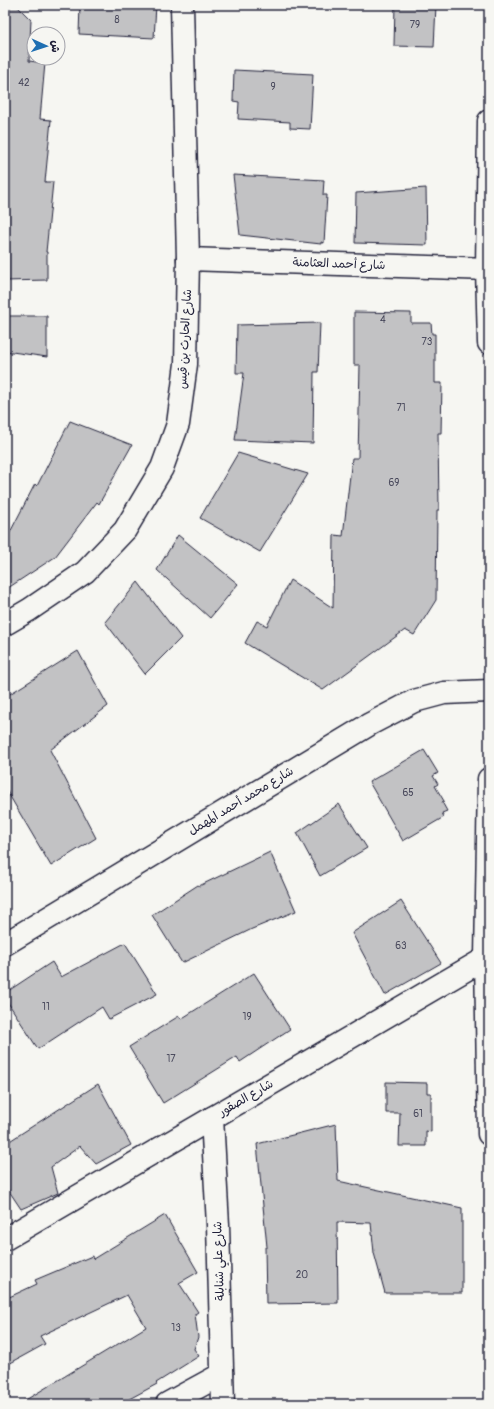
<svg xmlns="http://www.w3.org/2000/svg" width="494" height="1409" viewBox="0 0 494 1409" font-family="Pangolin,'Playpen Sans Arabic',sans-serif">
<rect width="100%" height="100%" fill="#f6f6f2"/>
<filter id="ink" filterUnits="userSpaceOnUse"><feTurbulence type="fractalNoise" baseFrequency=".025" numOctaves="2"/><feDisplacementMap in="SourceGraphic" scale="8" xChannelSelector="R" yChannelSelector="G"/><feConvolveMatrix kernelMatrix="1 2 1 2 8 2 1 2 1" color-interpolation-filters="sRGB"/></filter>
<g filter="url(#ink)">
<!-- building -->
<g fill="#c2c2c4" stroke="#22223b">
<polygon points="5,5 16,5 31,20 29,61 45,63 40,119 51,120 45,182 53,182 46,252 47,252 47,280 5,281"/>
<polygon points="80,5 156,5 154,38 79,34"/>
<polygon points="395,5 436,5 434,47 394,46"/>
<polygon points="234,70 313,74 310,129 290,128 290,122 238,119 239,102 233,101"/>
<polygon points="233,175 324,180 323,195 327,195 324,243 321,242 321,244 240,235"/>
<polygon points="426,188 427,245 355,243 356,193"/>
<polygon points="354,312 411,313 411,323 431,323 432,334 435,334 435,383 442,383 441,433 438,433 439,510 437,510 436,600 414,635 405,630 323,690 245,643 257,621 267,626 290,580 333,608 334,535 343,536 352,458 358,458 360,365 354,365"/>
<polygon points="5,316 47,316 47,357 5,351"/>
<polygon points="320,323 318,372 314,372 313,443 235,440 244,373 236,373 237,325"/>
<polygon points="70,421 132,445 99,504 97,502 55,557 5,590 5,542 35,484 37,486"/>
<polygon points="238,453 308,474 260,552 200,518"/>
<polygon points="178,535 238,584 210,618 157,570"/>
<polygon points="138,582 181,638 145,674 105,622"/>
<polygon points="78,651 108,706 50,750 96,838 51,866 5,788 5,697"/>
<polygon points="424,750 438,773 433,776 438,784 435,786 444,801 442,802 447,811 442,813 444,817 403,841 369,782"/>
<polygon points="339,804 367,848 320,876 297,833"/>
<polygon points="270,852 296,911 252,929 182,963 152,915 198,885 199,886"/>
<polygon points="401,901 441,963 385,995 352,933"/>
<polygon points="125,943 157,994 109,1019 102,1007 38,1049 5,998 5,993 52,962 61,977"/>
<polygon points="254,973 290,1029 240,1062 237,1057 163,1103 129,1047 179,1016 181,1019"/>
<polygon points="386,1082 427,1083 427,1093 431,1093 431,1132 426,1131 426,1146 399,1146 400,1113 386,1113"/>
<polygon points="98,1084 131,1145 96,1164 80,1146 51,1167 58,1193 21,1209 5,1185 5,1144"/>
<polygon points="336,1124 338,1181 462,1208 462,1293 385,1293 374,1253 371,1223 337,1222 338,1303 266,1304 265,1247 267,1247 257,1144"/>
<polygon points="165,1215 198,1272 179,1283 198,1312 195,1314 198,1337 194,1349 199,1356 156,1383 157,1384 120,1404 19,1404 146,1327 127,1295 40,1336 45,1344 5,1366 5,1299 37,1284 35,1280 92,1256 93,1259"/>
</g>
<g fill="none" stroke-linecap="round" stroke-linejoin="round">
<defs>
<g id="street">
<polyline points="188,259 489,269"/>
<polyline points="5,624 29,610 85,572 125,530 162,468 178,424 186,364 188,259 182,5"/>
<polyline points="212,1118 218,1225 223,1404"/>
<polyline points="5,1239 486,958"/>
<polyline points="167,1404 222,1374"/>
</g>
<g id="secondary">
<polyline points="489,121 487,269 489,343"/>
<polyline points="489,779 486,958 489,1134"/>
<polyline points="5,944 370,724 414,701 444,693 489,691"/>
</g>
</defs>
<!-- street casing -->
<use href="#street" stroke="#22223b" stroke-width="25"/>
<!-- secondary casing -->
<use href="#secondary" stroke="#22223b" stroke-width="25"/>
<!-- street -->
<use href="#street" stroke="#f6f6f2" stroke-width="22"/>
<!-- secondary -->
<use href="#secondary" stroke="#f6f6f2" stroke-width="22"/>
</g>
</g>
<g text-anchor="middle" dominant-baseline="central" stroke-width="4" stroke-linejoin="round" paint-order="stroke">
<!-- number labels -->
<g font-size="10" fill="#4a4a5d">
<text x="117" y="20">8</text>
<text x="415" y="25">79</text>
<text x="24" y="83">42</text>
<text x="273" y="87">9</text>
<text x="383" y="320">4</text>
<text x="427" y="342">73</text>
<text x="401" y="408">71</text>
<text x="394" y="483">69</text>
<text x="408" y="793">65</text>
<text x="401" y="946">63</text>
<text x="46" y="1007">11</text>
<text x="247" y="1017">19</text>
<text x="171" y="1059">17</text>
<text x="418" y="1114">61</text>
<text x="302" y="1275">20</text>
<text x="176" y="1328">13</text>
</g>
<!-- street labels -->
<g font-size="12" fill="#22223b" stroke="#f6f6f2">
<text transform="translate(339 264) rotate(2)">شارع أحمد العثامنة</text>
<text transform="translate(185 339) rotate(-87)">شارع الحارث بن قيس</text>
<text transform="translate(241 801) rotate(-31)">شارع محمد أحمد المهمل</text>
<text transform="translate(246 1098) rotate(-30)">شارع الصقور</text>
<text transform="translate(219 1261) rotate(-92)">شارع علي شنابلة</text>
</g>
</g>
<!-- margin -->
<rect width="494" height="1409" fill="none" stroke="#f6f6f2" stroke-width="20"/>
<rect x="10" y="10" width="474" height="1389" fill="none" stroke="#22223b" stroke-width="1.5" filter="url(#ink)"/>
<!-- north arrow -->
<g transform="translate(46 46) rotate(93)"><circle r="19" fill="#f6f6f2" stroke="#a1a1a9"/>
<path d="M0-3L7 15L0 10L-7 15Z" fill="#1f6fb2"/>
<text y="-6" font-size="11" font-weight="bold" text-anchor="middle" fill="#22223b">ش</text>
</g>
</svg>
